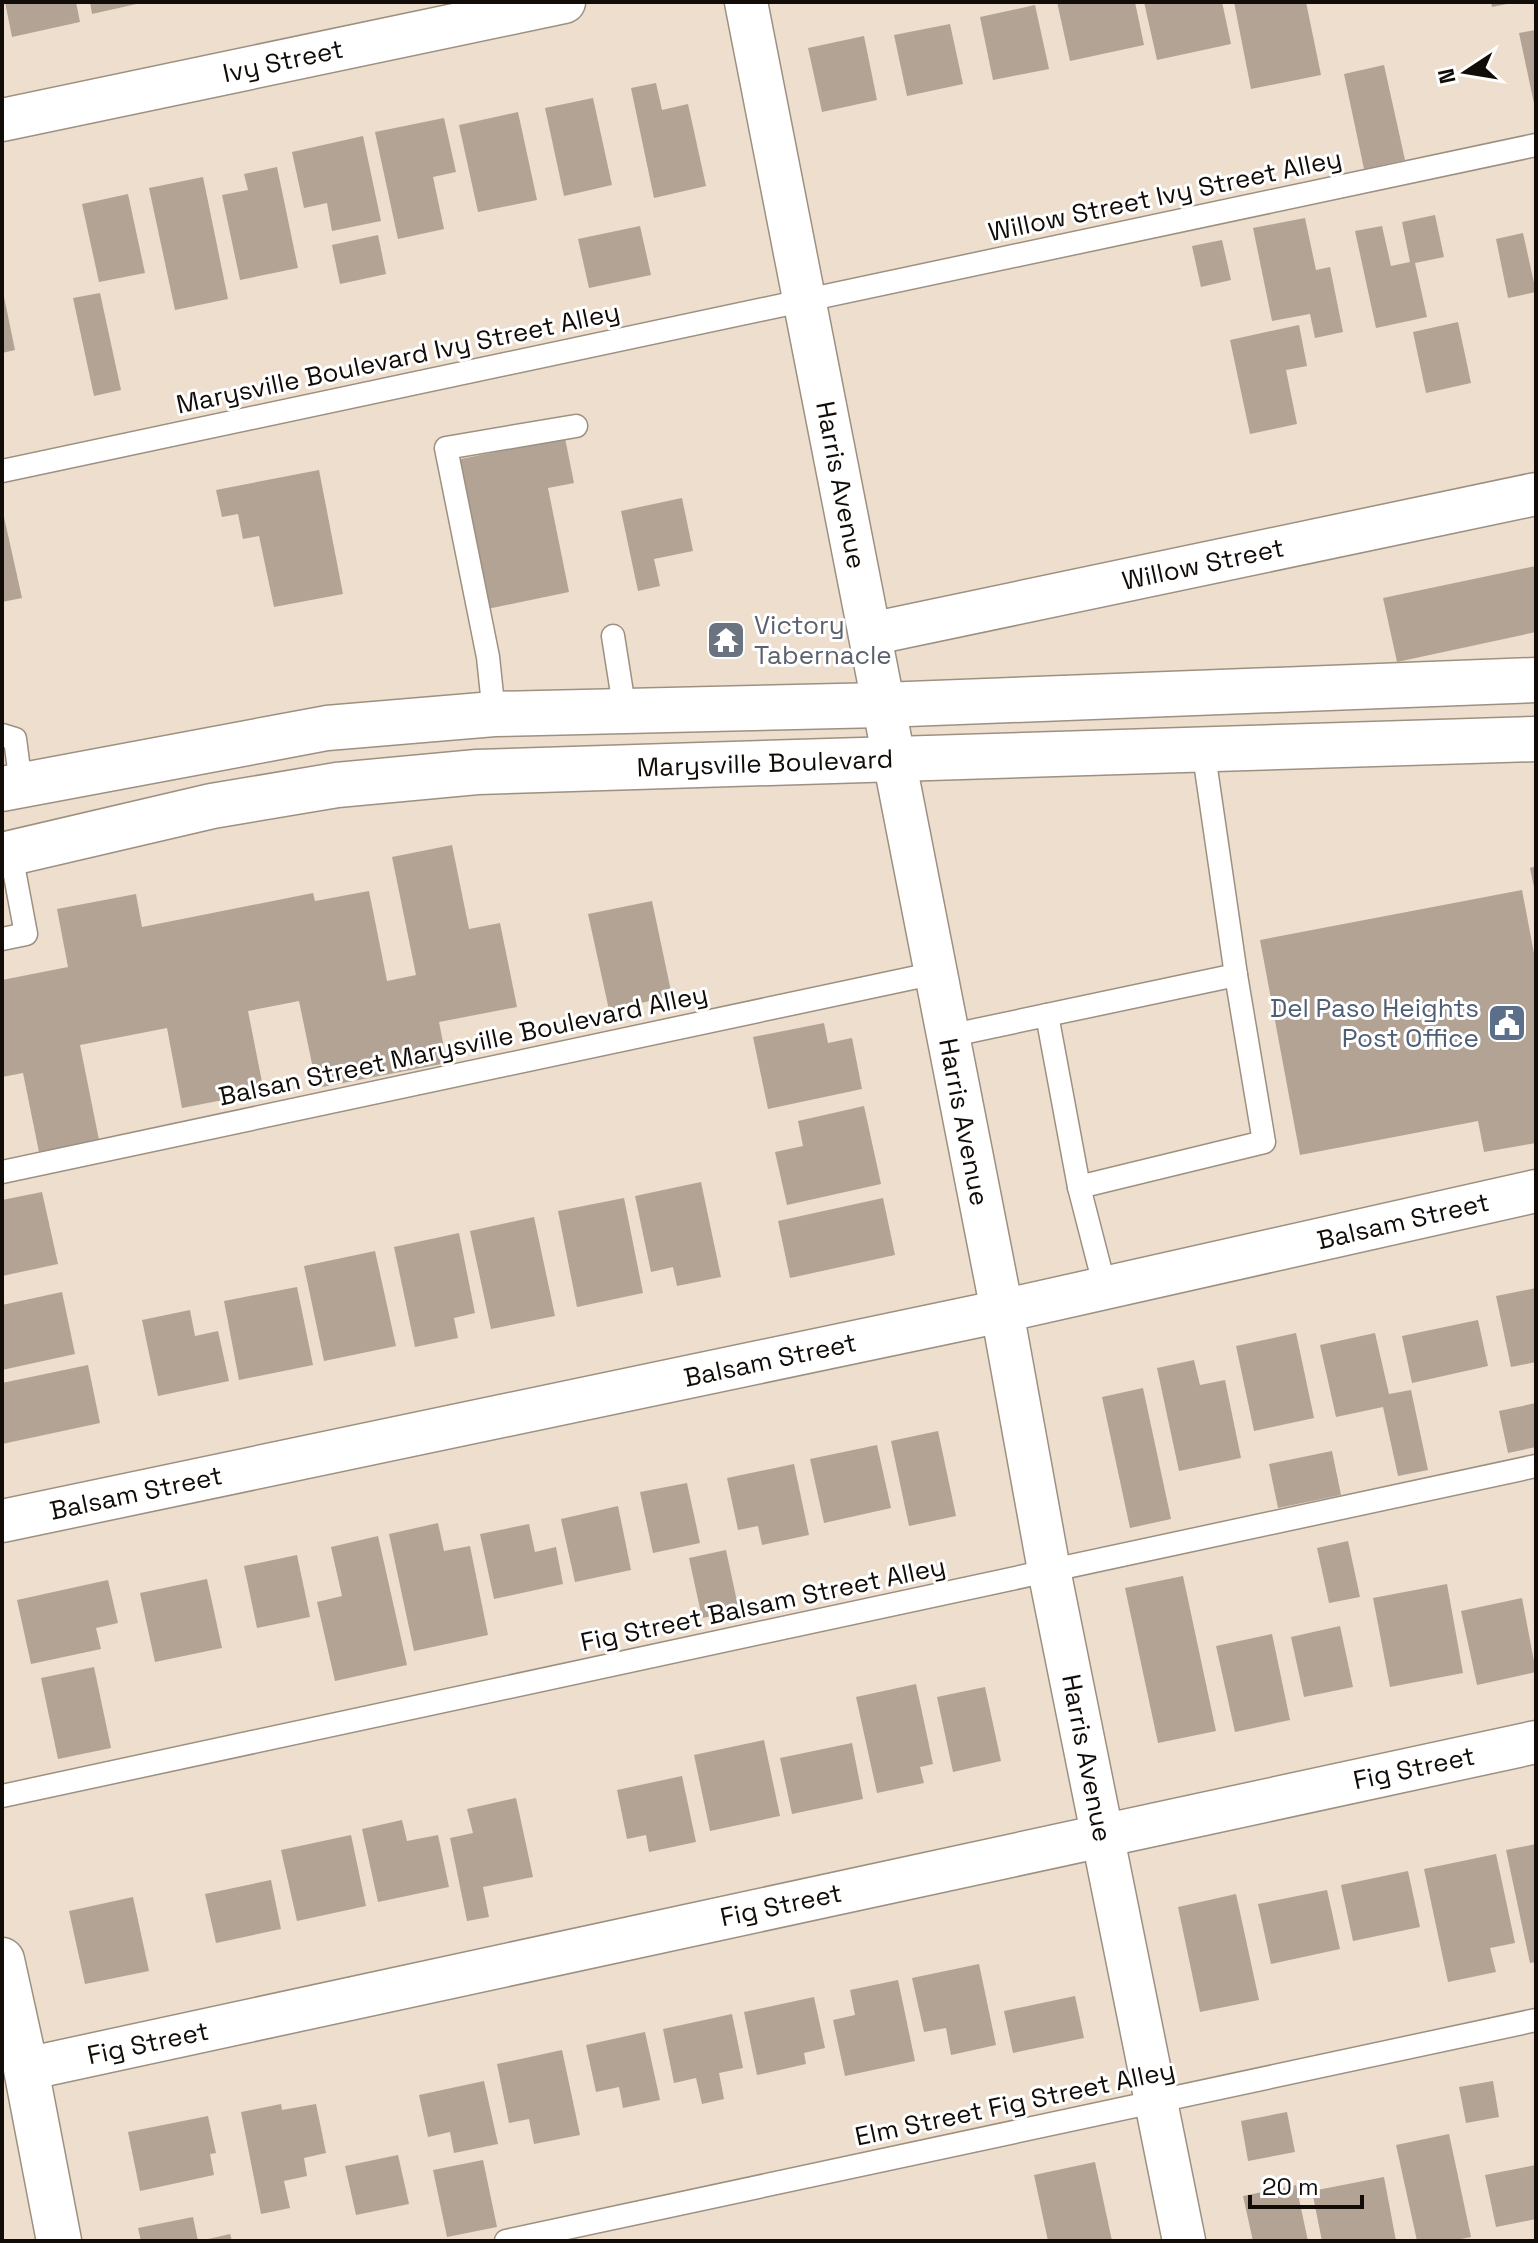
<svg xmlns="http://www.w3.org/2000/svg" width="1538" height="2243" viewBox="0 0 1538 2243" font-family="'Space Grotesk',sans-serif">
<rect width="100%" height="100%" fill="#eddece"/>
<!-- building -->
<g fill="#b2a395">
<polygon points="5,2 76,2 80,22 12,37"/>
<polygon points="90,2 140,2 141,3 92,14"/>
<polygon points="1057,2 1135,2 1144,45 1070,61"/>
<polygon points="1144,2 1222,2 1231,44 1157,60"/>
<polygon points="1234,2 1306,2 1321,75 1251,89"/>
<polygon points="1491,2 1512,2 1512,3 1492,7"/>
<polygon points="1035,5 1049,69 993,80 980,17"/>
<polygon points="950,24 963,84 907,96 894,35"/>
<polygon points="1536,30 1536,108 1535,108 1519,33"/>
<polygon points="864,36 877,100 822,112 808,48"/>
<polygon points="1384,65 1405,160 1364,169 1344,74"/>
<polygon points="656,83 662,110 688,104 706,186 654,198 631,88"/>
<polygon points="593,98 612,185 564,196 545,108"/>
<polygon points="518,112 537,200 478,212 459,125"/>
<polygon points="444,118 456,172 433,177 444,229 398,239 375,132"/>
<polygon points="363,136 381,221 332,231 327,203 304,208 292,152"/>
<polygon points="277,167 298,268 240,280 222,195 248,190 244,174"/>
<polygon points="203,177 228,299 175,310 149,188"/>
<polygon points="128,194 145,273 99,282 82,204"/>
<polygon points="1435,215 1444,257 1415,263 1427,317 1376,328 1355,231 1382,226 1391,266 1410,262 1402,222"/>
<polygon points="1305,218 1316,270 1330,267 1343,332 1315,338 1310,314 1272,321 1253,228"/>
<polygon points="640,226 651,275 589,288 578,239"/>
<polygon points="1523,233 1536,292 1508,298 1496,239"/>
<polygon points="378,235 386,274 340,284 332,245"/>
<polygon points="1222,240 1231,280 1201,287 1192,246"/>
<polygon points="3,292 15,350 2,353 2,293"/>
<polygon points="100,293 121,390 94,396 73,298"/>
<polygon points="1458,322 1471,383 1426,393 1413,332"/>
<polygon points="1299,325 1307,366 1286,370 1297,424 1250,434 1230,340"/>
<polygon points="565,438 574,483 548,488 569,592 487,609 456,460"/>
<polygon points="319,470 343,594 274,607 259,536 243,539 238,514 222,517 216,490"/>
<polygon points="682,498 693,551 654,559 660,586 638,591 621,511"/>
<polygon points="2,508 22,598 2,602"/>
<polygon points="1536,566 1536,632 1397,662 1383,598"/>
<polygon points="452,845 469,929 500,923 517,1007 439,1022 447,1063 317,1088 299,1001 248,1011 264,1092 182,1108 167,1028 80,1045 99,1140 39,1152 23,1073 2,1077 2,980 68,967 57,909 136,894 142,927 313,893 315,901 369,891 387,981 416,975 392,857"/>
<polygon points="1536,866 1536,892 1535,892 1530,868"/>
<polygon points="1522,890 1536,964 1536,1143 1484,1152 1478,1121 1300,1155 1260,940"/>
<polygon points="652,901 672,996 609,1010 588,914"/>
<polygon points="824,1023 828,1043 852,1038 862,1089 768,1109 753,1037"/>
<polygon points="864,1106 881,1184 787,1205 775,1152 803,1146 798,1121"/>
<polygon points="701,1182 721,1277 677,1286 673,1267 651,1272 635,1196"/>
<polygon points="42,1192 58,1264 2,1276 2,1200"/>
<polygon points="624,1198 643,1293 577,1307 558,1211"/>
<polygon points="883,1198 895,1255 790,1278 778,1221"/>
<polygon points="534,1217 555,1316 491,1329 470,1231"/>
<polygon points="459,1233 475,1313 454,1318 458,1338 415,1347 394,1247"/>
<polygon points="375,1251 396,1346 324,1361 304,1266"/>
<polygon points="297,1287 313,1365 239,1380 224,1301"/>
<polygon points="1536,1288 1536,1362 1511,1367 1496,1296"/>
<polygon points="62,1292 75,1354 2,1370 2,1305"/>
<polygon points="190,1310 195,1336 218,1331 229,1381 158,1396 142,1320"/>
<polygon points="1478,1320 1488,1366 1412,1383 1402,1336"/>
<polygon points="1296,1333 1314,1418 1254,1431 1236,1346"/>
<polygon points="1375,1333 1389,1394 1411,1390 1428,1470 1398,1476 1383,1407 1336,1417 1320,1345"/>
<polygon points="1194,1360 1200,1385 1225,1380 1241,1458 1179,1471 1157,1368"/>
<polygon points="88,1365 100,1423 2,1444 2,1383"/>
<polygon points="1143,1388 1171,1519 1130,1528 1102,1397"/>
<polygon points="1536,1403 1536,1447 1508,1453 1499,1411"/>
<polygon points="938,1431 956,1516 909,1526 891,1441"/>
<polygon points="877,1445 891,1508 824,1523 810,1459"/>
<polygon points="1332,1451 1341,1495 1278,1508 1269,1464"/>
<polygon points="794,1464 809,1535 762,1545 758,1526 738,1530 727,1478"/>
<polygon points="687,1483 700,1543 653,1553 640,1492"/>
<polygon points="618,1506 631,1570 575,1582 561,1519"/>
<polygon points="438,1523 444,1551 470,1546 488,1635 414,1651 389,1534"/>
<polygon points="529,1524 535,1552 556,1547 563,1584 494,1599 480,1534"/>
<polygon points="378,1536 407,1665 335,1681 317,1602 342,1596 331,1547"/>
<polygon points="1348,1541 1360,1597 1329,1603 1317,1548"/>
<polygon points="726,1550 739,1611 702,1618 689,1558"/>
<polygon points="297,1555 310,1617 257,1628 244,1566"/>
<polygon points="1183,1576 1216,1731 1158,1743 1125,1588"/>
<polygon points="207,1579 222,1648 155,1662 140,1593"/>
<polygon points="108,1580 118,1623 96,1628 101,1649 31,1664 17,1600"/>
<polygon points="1447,1584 1463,1673 1390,1687 1373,1598"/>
<polygon points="1522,1598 1536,1672 1477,1685 1461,1611"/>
<polygon points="1340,1626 1353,1687 1304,1697 1291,1637"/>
<polygon points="1272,1634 1290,1720 1235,1732 1216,1646"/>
<polygon points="94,1667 111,1748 58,1759 41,1678"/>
<polygon points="916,1684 933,1764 920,1767 924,1783 877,1793 856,1697"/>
<polygon points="985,1687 1001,1761 953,1772 937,1697"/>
<polygon points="764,1740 780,1816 710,1831 694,1755"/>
<polygon points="852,1743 863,1799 792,1814 780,1758"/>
<polygon points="682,1776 696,1842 649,1852 646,1835 627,1839 617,1790"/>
<polygon points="516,1798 533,1877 483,1887 489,1917 467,1921 450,1838 473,1833 467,1809"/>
<polygon points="402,1820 407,1841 438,1835 449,1887 378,1902 362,1829"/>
<polygon points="351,1835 366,1906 297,1921 281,1850"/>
<polygon points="1536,1844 1536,1962 1530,1963 1506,1850"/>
<polygon points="1496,1854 1515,1943 1490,1948 1496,1972 1448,1982 1424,1869"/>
<polygon points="1408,1871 1420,1927 1353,1941 1341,1885"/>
<polygon points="271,1880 281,1929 216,1943 205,1894"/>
<polygon points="1327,1890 1340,1949 1271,1964 1258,1904"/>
<polygon points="1236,1894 1259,2000 1200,2012 1178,1907"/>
<polygon points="133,1897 149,1971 85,1984 69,1911"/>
<polygon points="979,1964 996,2045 951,2055 946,2028 924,2032 912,1978"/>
<polygon points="898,1980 915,2061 845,2076 833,2020 855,2015 850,1990"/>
<polygon points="1075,1996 1084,2038 1013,2053 1004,2011"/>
<polygon points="814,1997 825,2048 804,2053 806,2064 757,2075 744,2012"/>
<polygon points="732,2014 743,2068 719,2073 724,2099 702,2104 696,2078 674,2083 663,2029"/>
<polygon points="645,2032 660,2100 623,2108 619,2087 596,2092 586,2045"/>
<polygon points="562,2050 580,2135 534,2144 529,2119 509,2123 497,2064"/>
<polygon points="484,2081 498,2144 454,2153 450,2132 428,2137 419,2095"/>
<polygon points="1493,2081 1499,2117 1466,2123 1459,2087"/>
<polygon points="281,2104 282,2110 316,2104 326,2153 304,2158 307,2176 284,2181 290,2208 261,2214 241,2112"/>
<polygon points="1287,2112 1295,2152 1248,2161 1241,2121"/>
<polygon points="208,2116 216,2153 210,2154 214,2175 140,2191 128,2132"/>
<polygon points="1449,2134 1471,2237 1451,2241 1417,2241 1396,2145"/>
<polygon points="398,2155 409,2204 356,2215 345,2166"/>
<polygon points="483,2160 497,2227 447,2237 433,2170"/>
<polygon points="1095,2162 1112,2241 1048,2241 1034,2175"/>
<polygon points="1536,2165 1536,2219 1496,2227 1485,2175"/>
<polygon points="1384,2177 1396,2241 1322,2241 1312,2191"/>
<polygon points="1296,2185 1308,2241 1253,2241 1243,2196"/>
<polygon points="193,2217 198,2241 141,2241 138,2228"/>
<polygon points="230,2234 232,2241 204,2241 204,2240"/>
</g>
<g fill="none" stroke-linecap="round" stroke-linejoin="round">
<defs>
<g id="lane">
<polyline points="2,471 1536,145"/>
<polyline points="613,636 625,712"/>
<polyline points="494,714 488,657 446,448 576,426"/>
<polyline points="2,735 15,739 21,785"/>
<polyline points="2,939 26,934 11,854"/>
<polyline points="1047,1015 1079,1187"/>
<polyline points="948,1036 1236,975 1203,748"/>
<polyline points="2,1172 936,973"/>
<polyline points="1105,1288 1079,1187 1264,1142 1236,975"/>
<polyline points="2,1796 1536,1466"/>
<polyline points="506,2241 1536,2020"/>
</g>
<g id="street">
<polyline points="746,2 1002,1311 1049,1570 1184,2241"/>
<polyline points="2,120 564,2"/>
<polyline points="870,634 1536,494"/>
<polyline points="2,1521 1002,1311 1536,1191"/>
<polyline points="26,2069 1536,1742"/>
</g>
<g id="secondary">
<polyline points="2,789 327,728 494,714 882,705 1536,680"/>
<polyline points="2,855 212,806 337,785 477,772 1536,739"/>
<polyline points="2,1960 26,2069 59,2241"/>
</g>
</defs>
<!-- lane casing -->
<use href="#lane" stroke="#9e9081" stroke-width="25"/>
<!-- street casing -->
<use href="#street" stroke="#9e9081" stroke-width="45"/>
<!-- secondary casing -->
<use href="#secondary" stroke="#9e9081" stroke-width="47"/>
<!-- lane -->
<use href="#lane" stroke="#fff" stroke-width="22"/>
<!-- street -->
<use href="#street" stroke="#fff" stroke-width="42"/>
<!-- secondary -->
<use href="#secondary" stroke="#fff" stroke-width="44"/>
</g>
<!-- icons -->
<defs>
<symbol id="temple-square" viewBox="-11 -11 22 22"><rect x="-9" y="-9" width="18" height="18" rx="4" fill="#6b7280" stroke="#fff"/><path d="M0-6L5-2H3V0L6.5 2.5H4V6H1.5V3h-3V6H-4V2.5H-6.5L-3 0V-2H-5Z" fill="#fff"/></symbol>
<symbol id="civic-square" viewBox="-11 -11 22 22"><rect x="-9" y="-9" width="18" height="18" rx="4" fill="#5c6f8a" stroke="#fff"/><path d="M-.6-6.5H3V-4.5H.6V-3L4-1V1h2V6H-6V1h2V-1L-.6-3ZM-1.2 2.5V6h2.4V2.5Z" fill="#fff"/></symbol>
</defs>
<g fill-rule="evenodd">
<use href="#temple-square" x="704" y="618" width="44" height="44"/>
<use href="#civic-square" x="1485" y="1001" width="44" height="44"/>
</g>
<g text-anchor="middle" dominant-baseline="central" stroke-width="6" stroke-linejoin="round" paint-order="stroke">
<!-- street labels -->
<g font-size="26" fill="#110c07" stroke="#fff">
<text transform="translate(283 61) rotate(-12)">Ivy Street</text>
<text transform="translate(1165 195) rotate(-12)">Willow Street Ivy Street Alley</text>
<text transform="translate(398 358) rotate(-12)">Marysville Boulevard Ivy Street Alley</text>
<text transform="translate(841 485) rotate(79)">Harris Avenue</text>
<text transform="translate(1203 564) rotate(-12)">Willow Street</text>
<text transform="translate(765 763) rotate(-2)">Marysville Boulevard</text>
<text transform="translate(463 1045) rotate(-12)">Balsan Street Marysville Boulevard Alley</text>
<text transform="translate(964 1122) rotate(79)">Harris Avenue</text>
<text transform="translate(1403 1221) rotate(-13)">Balsam Street</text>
<text transform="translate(770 1360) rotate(-12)">Balsam Street</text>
<text transform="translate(136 1493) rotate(-12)">Balsam Street</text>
<text transform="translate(763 1604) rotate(-12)">Fig Street Balsam Street Alley</text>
<text transform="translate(1087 1758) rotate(79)">Harris Avenue</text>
<text transform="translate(1414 1768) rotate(-12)">Fig Street</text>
<text transform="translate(781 1905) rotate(-12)">Fig Street</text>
<text transform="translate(148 2043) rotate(-12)">Fig Street</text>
<text transform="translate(1015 2103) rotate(-12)">Elm Street Fig Street Alley</text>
</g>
<!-- worship labels -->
<g font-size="26" fill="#5b616d" stroke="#fff" text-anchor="start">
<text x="754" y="625">Victory<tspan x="754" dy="30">Tabernacle</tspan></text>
</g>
<!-- service labels -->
<g font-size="26" fill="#4e5e75" stroke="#fff" text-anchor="end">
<text x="1479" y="1008">Del Paso Heights<tspan x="1479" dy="30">Post Office</tspan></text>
</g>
</g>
<!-- border -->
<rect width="1538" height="2243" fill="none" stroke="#110c07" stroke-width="8"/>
<!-- north arrow -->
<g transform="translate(1466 72) rotate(258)" stroke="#ffffff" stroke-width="6" paint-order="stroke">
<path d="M0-6L14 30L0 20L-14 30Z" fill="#110c07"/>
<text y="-12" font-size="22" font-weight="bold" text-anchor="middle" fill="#110c07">N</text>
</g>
<!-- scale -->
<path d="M1250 2195v12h112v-12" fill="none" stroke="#110c07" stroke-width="4"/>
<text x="1262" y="2195" font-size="24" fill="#110c07" stroke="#ffffff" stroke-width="6" paint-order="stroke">20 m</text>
</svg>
